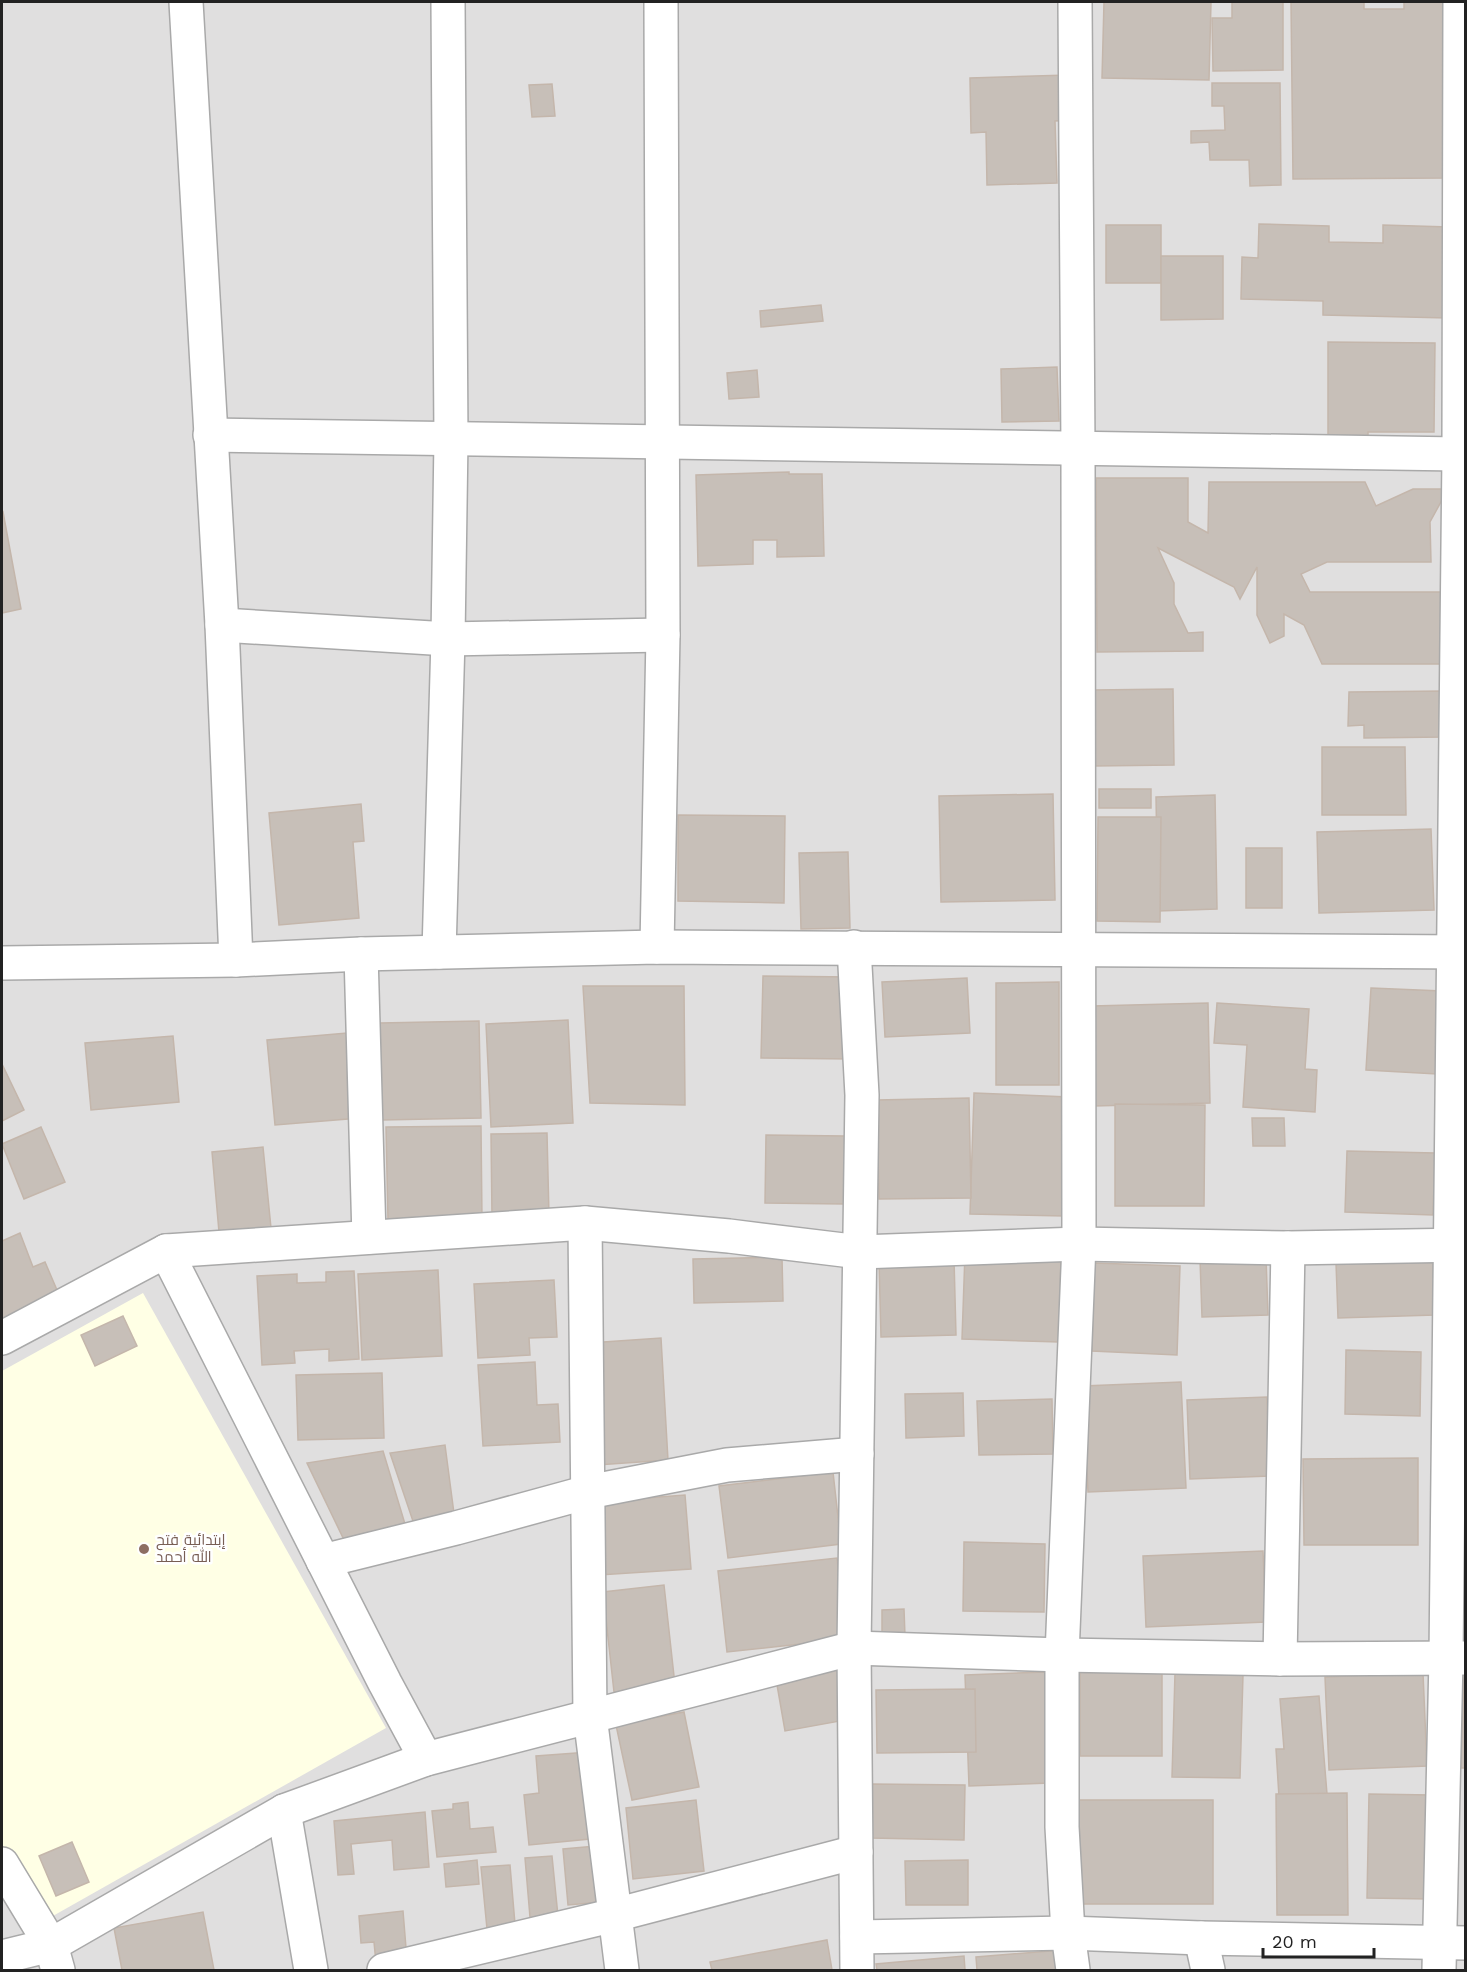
<svg xmlns="http://www.w3.org/2000/svg" width="1467" height="1972" viewBox="0 0 1467 1972" font-family="'Work Sans',Cairo,sans-serif">
<rect width="100%" height="100%" fill="#f2efe9"/>
<!-- residential -->
<rect fill="#e0dfdf" x="2" y="2" width="1463" height="1968"/>
<!-- education -->
<polygon fill="#ffffe5" points="143,1293 386,1728 44,1921 2,1847 2,1371"/>
<!-- building -->
<g fill="#c7bfb8" stroke="#c4b6ab" stroke-width="1.5">
<polygon points="1104,2 1211,2 1209,80 1102,78"/>
<polygon points="1232,2 1283,2 1283,70 1213,71 1212,18 1232,18"/>
<polygon points="1291,2 1364,2 1364,9 1404,9 1404,2 1443,2 1444,178 1293,179"/>
<polygon points="1069,75 1071,120 1055,121 1057,183 987,185 986,132 971,133 970,78"/>
<polygon points="1212,83 1280,83 1281,185 1250,186 1249,160 1210,160 1209,142 1191,143 1191,131 1225,130 1224,106 1212,106"/>
<polygon points="552,84 555,116 532,117 529,85"/>
<polygon points="1259,224 1329,226 1329,242 1383,243 1383,225 1449,227 1447,318 1323,315 1323,301 1241,299 1242,257 1258,258"/>
<rect x="1106" y="225" width="55" height="58"/>
<polygon points="1161,256 1223,256 1223,319 1161,320"/>
<polygon points="821,305 823,321 761,327 760,311"/>
<polygon points="1328,342 1435,343 1434,432 1368,432 1368,445 1328,444"/>
<polygon points="1057,367 1059,421 1002,422 1001,369"/>
<polygon points="757,370 759,397 729,399 727,373"/>
<polygon points="789,472 789,474 822,474 824,556 777,557 777,540 753,540 753,564 698,566 696,475"/>
<polygon points="1096,478 1188,478 1188,522 1208,533 1209,482 1365,482 1376,506 1413,489 1448,489 1430,522 1431,562 1327,562 1301,574 1310,592 1450,592 1450,664 1322,664 1304,625 1284,614 1284,636 1270,643 1257,615 1257,567 1240,599 1234,587 1158,548 1174,583 1174,604 1188,633 1203,632 1203,651 1097,652"/>
<polygon points="3,512 21,609 2,613 2,513"/>
<polygon points="1173,689 1174,765 1094,766 1093,690"/>
<polygon points="1443,691 1444,737 1364,738 1364,725 1348,726 1349,692"/>
<polygon points="1322,747 1405,747 1406,815 1322,815"/>
<rect x="1099" y="789" width="52" height="19"/>
<polygon points="1053,794 1055,900 941,902 939,796"/>
<polygon points="1215,795 1217,909 1158,911 1156,797"/>
<polygon points="361,804 364,841 353,842 359,918 279,925 269,813"/>
<polygon points="678,815 785,816 784,903 678,901"/>
<polygon points="1098,817 1161,817 1160,922 1097,921"/>
<polygon points="1431,829 1434,910 1319,913 1317,832"/>
<rect x="1246" y="848" width="36" height="60"/>
<polygon points="848,852 850,928 801,929 799,853"/>
<polygon points="763,976 852,977 850,1059 761,1058"/>
<polygon points="967,978 970,1033 885,1037 882,982"/>
<polygon points="1059,982 1059,1085 996,1085 996,983"/>
<polygon points="583,986 684,986 685,1105 590,1103"/>
<polygon points="1371,988 1442,991 1437,1074 1366,1070"/>
<polygon points="1208,1003 1210,1103 1094,1106 1092,1006"/>
<polygon points="1217,1003 1309,1009 1305,1069 1317,1070 1315,1112 1243,1107 1247,1045 1214,1043"/>
<polygon points="568,1020 573,1123 491,1127 486,1024"/>
<polygon points="479,1021 481,1118 382,1120 380,1023"/>
<polygon points="347,1033 360,1118 275,1125 267,1040"/>
<polygon points="173,1036 179,1102 91,1110 85,1043"/>
<polygon points="2,1064 24,1110 2,1121"/>
<polygon points="974,1093 1068,1097 1064,1216 970,1214"/>
<polygon points="969,1098 971,1198 879,1199 877,1100"/>
<polygon points="1115,1104 1205,1105 1204,1206 1115,1206"/>
<polygon points="1252,1118 1284,1118 1285,1146 1253,1146"/>
<polygon points="481,1126 482,1219 388,1220 386,1127"/>
<polygon points="41,1127 65,1182 24,1199 2,1144"/>
<polygon points="547,1133 549,1216 492,1217 491,1134"/>
<polygon points="766,1135 845,1136 844,1204 765,1203"/>
<polygon points="263,1147 271,1228 219,1232 212,1152"/>
<polygon points="1347,1151 1435,1153 1433,1215 1345,1212"/>
<polygon points="20,1233 33,1267 45,1262 60,1297 2,1321 2,1241"/>
<polygon points="965,1253 1061,1256 1059,1342 962,1339"/>
<polygon points="782,1257 783,1301 694,1303 693,1259"/>
<polygon points="1266,1257 1268,1315 1202,1317 1200,1259"/>
<polygon points="954,1259 956,1335 881,1337 879,1261"/>
<polygon points="1433,1260 1435,1315 1338,1318 1336,1263"/>
<polygon points="1094,1263 1180,1266 1177,1355 1092,1351"/>
<polygon points="438,1270 442,1356 362,1360 358,1274"/>
<polygon points="354,1271 359,1359 329,1361 329,1349 294,1351 295,1363 262,1365 257,1276 297,1274 297,1283 326,1282 326,1272"/>
<polygon points="554,1280 557,1337 529,1338 530,1355 478,1358 474,1284"/>
<polygon points="123,1316 137,1346 95,1366 81,1335"/>
<polygon points="661,1338 668,1460 597,1465 589,1343"/>
<polygon points="1346,1350 1421,1352 1420,1416 1345,1414"/>
<polygon points="535,1362 537,1405 558,1404 560,1442 483,1446 478,1365"/>
<polygon points="382,1373 384,1438 298,1440 296,1375"/>
<polygon points="1181,1382 1186,1488 1088,1492 1083,1386"/>
<polygon points="963,1393 964,1436 906,1438 905,1394"/>
<polygon points="1267,1397 1270,1476 1190,1479 1187,1400"/>
<polygon points="1052,1399 1053,1454 979,1455 977,1401"/>
<polygon points="445,1445 455,1521 415,1527 390,1453"/>
<polygon points="383,1451 408,1534 345,1542 307,1463"/>
<polygon points="1418,1458 1418,1545 1304,1545 1303,1459"/>
<polygon points="833,1472 841,1544 728,1558 719,1486"/>
<polygon points="685,1495 691,1569 599,1575 594,1502"/>
<polygon points="964,1542 1045,1544 1044,1612 963,1611"/>
<polygon points="1263,1551 1266,1622 1146,1627 1143,1556"/>
<polygon points="837,1558 846,1639 727,1652 718,1571"/>
<polygon points="664,1585 675,1685 614,1692 603,1592"/>
<polygon points="904,1609 905,1636 882,1637 882,1610"/>
<polygon points="842,1668 851,1719 785,1731 776,1679"/>
<rect x="1080" y="1671" width="82" height="85"/>
<polygon points="1046,1672 1050,1783 969,1786 965,1675"/>
<polygon points="1175,1673 1243,1675 1240,1778 1172,1777"/>
<polygon points="1423,1673 1427,1766 1329,1770 1325,1677"/>
<polygon points="1464,1675 1466,1675 1466,1768 1461,1768"/>
<polygon points="975,1689 976,1752 877,1753 876,1690"/>
<polygon points="1319,1696 1327,1794 1279,1797 1276,1749 1284,1749 1280,1699"/>
<polygon points="684,1712 699,1787 632,1800 616,1725"/>
<polygon points="589,1752 590,1839 529,1845 524,1795 539,1793 536,1756"/>
<polygon points="872,1784 965,1785 964,1840 871,1838"/>
<polygon points="1347,1793 1348,1915 1277,1915 1276,1794"/>
<polygon points="1369,1794 1431,1795 1429,1899 1367,1898"/>
<polygon points="696,1800 704,1871 633,1879 626,1808"/>
<rect x="1076" y="1800" width="137" height="104"/>
<polygon points="468,1802 470,1829 493,1827 496,1852 437,1857 432,1811 453,1809 453,1804"/>
<polygon points="425,1812 429,1867 394,1870 392,1840 351,1844 354,1874 338,1875 334,1821"/>
<polygon points="72,1842 89,1882 56,1896 39,1856"/>
<polygon points="596,1846 601,1902 568,1905 563,1849"/>
<polygon points="552,1856 559,1926 531,1929 525,1858"/>
<polygon points="477,1860 479,1884 446,1887 444,1864"/>
<polygon points="968,1860 968,1905 906,1905 905,1861"/>
<polygon points="510,1865 516,1936 488,1939 481,1867"/>
<polygon points="403,1911 407,1960 376,1963 374,1942 361,1943 359,1916"/>
<polygon points="203,1912 214,1970 122,1970 114,1928"/>
<polygon points="827,1940 832,1970 712,1970 710,1962"/>
<polygon points="1062,1950 1064,1970 977,1970 976,1957"/>
<polygon points="964,1956 965,1970 877,1970 876,1964"/>
</g>
<g fill="none" stroke-linecap="round" stroke-linejoin="round">
<defs>
<g id="minor">
<polyline points="186,2 222,625 236,960"/>
<polyline points="210,435 1459,454"/>
<polyline points="222,625 448,639 663,635"/>
<polyline points="657,947 663,635 661,2"/>
<polyline points="854,947 862,1095 854,1648 857,1970"/>
<polyline points="439,952 448,639 451,439 448,2"/>
<polyline points="361,954 369,1237"/>
<polyline points="585,1223 590,1716 622,1970"/>
<polyline points="166,1251 385,1683 426,1759"/>
<polyline points="2,1338 166,1251 585,1223 729,1236 860,1252 1079,1244 1288,1248 1466,1245"/>
<polyline points="323,1561 456,1528 588,1492 727,1465 857,1454"/>
<polyline points="1280,1659 1288,1248"/>
<polyline points="284,1811 311,1970"/>
<polyline points="2,1864 51,1945 58,1970"/>
<polyline points="857,1937 1068,1933 1201,1938 1466,1943"/>
<polyline points="1201,1938 1208,1970"/>
<polyline points="2,1957 51,1945 284,1811 426,1759 854,1648 1062,1655 1280,1659 1466,1658"/>
<polyline points="384,1970 615,1915 856,1852"/>
<polyline points="1073,1970 1068,1933 1062,1827 1062,1655 1079,1244 1078,449 1075,2"/>
<polyline points="1439,1970 1446,1658 1459,454 1460,2"/>
</g>
<g id="tertiary">
<polyline points="1459,454 1466,454"/>
<polyline points="2,963 236,960 361,954 657,947 1466,952"/>
</g>
</defs>
<!-- minor casing -->
<use href="#minor" stroke="#a9a9a9" stroke-width="36"/>
<!-- tertiary casing -->
<use href="#tertiary" stroke="#a9a9a9" stroke-width="36"/>
<!-- minor -->
<use href="#minor" stroke="#fff" stroke-width="33"/>
<!-- tertiary -->
<use href="#tertiary" stroke="#fff" stroke-width="33"/>
</g>
<!-- markers -->
<circle fill="#8d6e63" stroke="#fff" stroke-width="2" cx="144" cy="1549" r="6"/>
<g text-anchor="middle" dominant-baseline="central" stroke-width="5" stroke-linejoin="round" paint-order="stroke">
<!-- education labels -->
<g font-size="15" fill="#785e54" stroke="#fff" text-anchor="start">
<text x="156" y="1540">إبتدائية فتح<tspan x="156" dy="17">الله أحمد</tspan></text>
</g>
</g>
<!-- border -->
<rect width="1467" height="1972" fill="none" stroke="#222222" stroke-width="6"/>
<!-- scale -->
<path d="M1263 1948v9h111v-9" fill="none" stroke="#222222" stroke-width="3"/>
<text x="1272" y="1948" font-size="18" fill="#222222" stroke="#ffffff" stroke-width="4.5" paint-order="stroke">20 m</text>
</svg>
